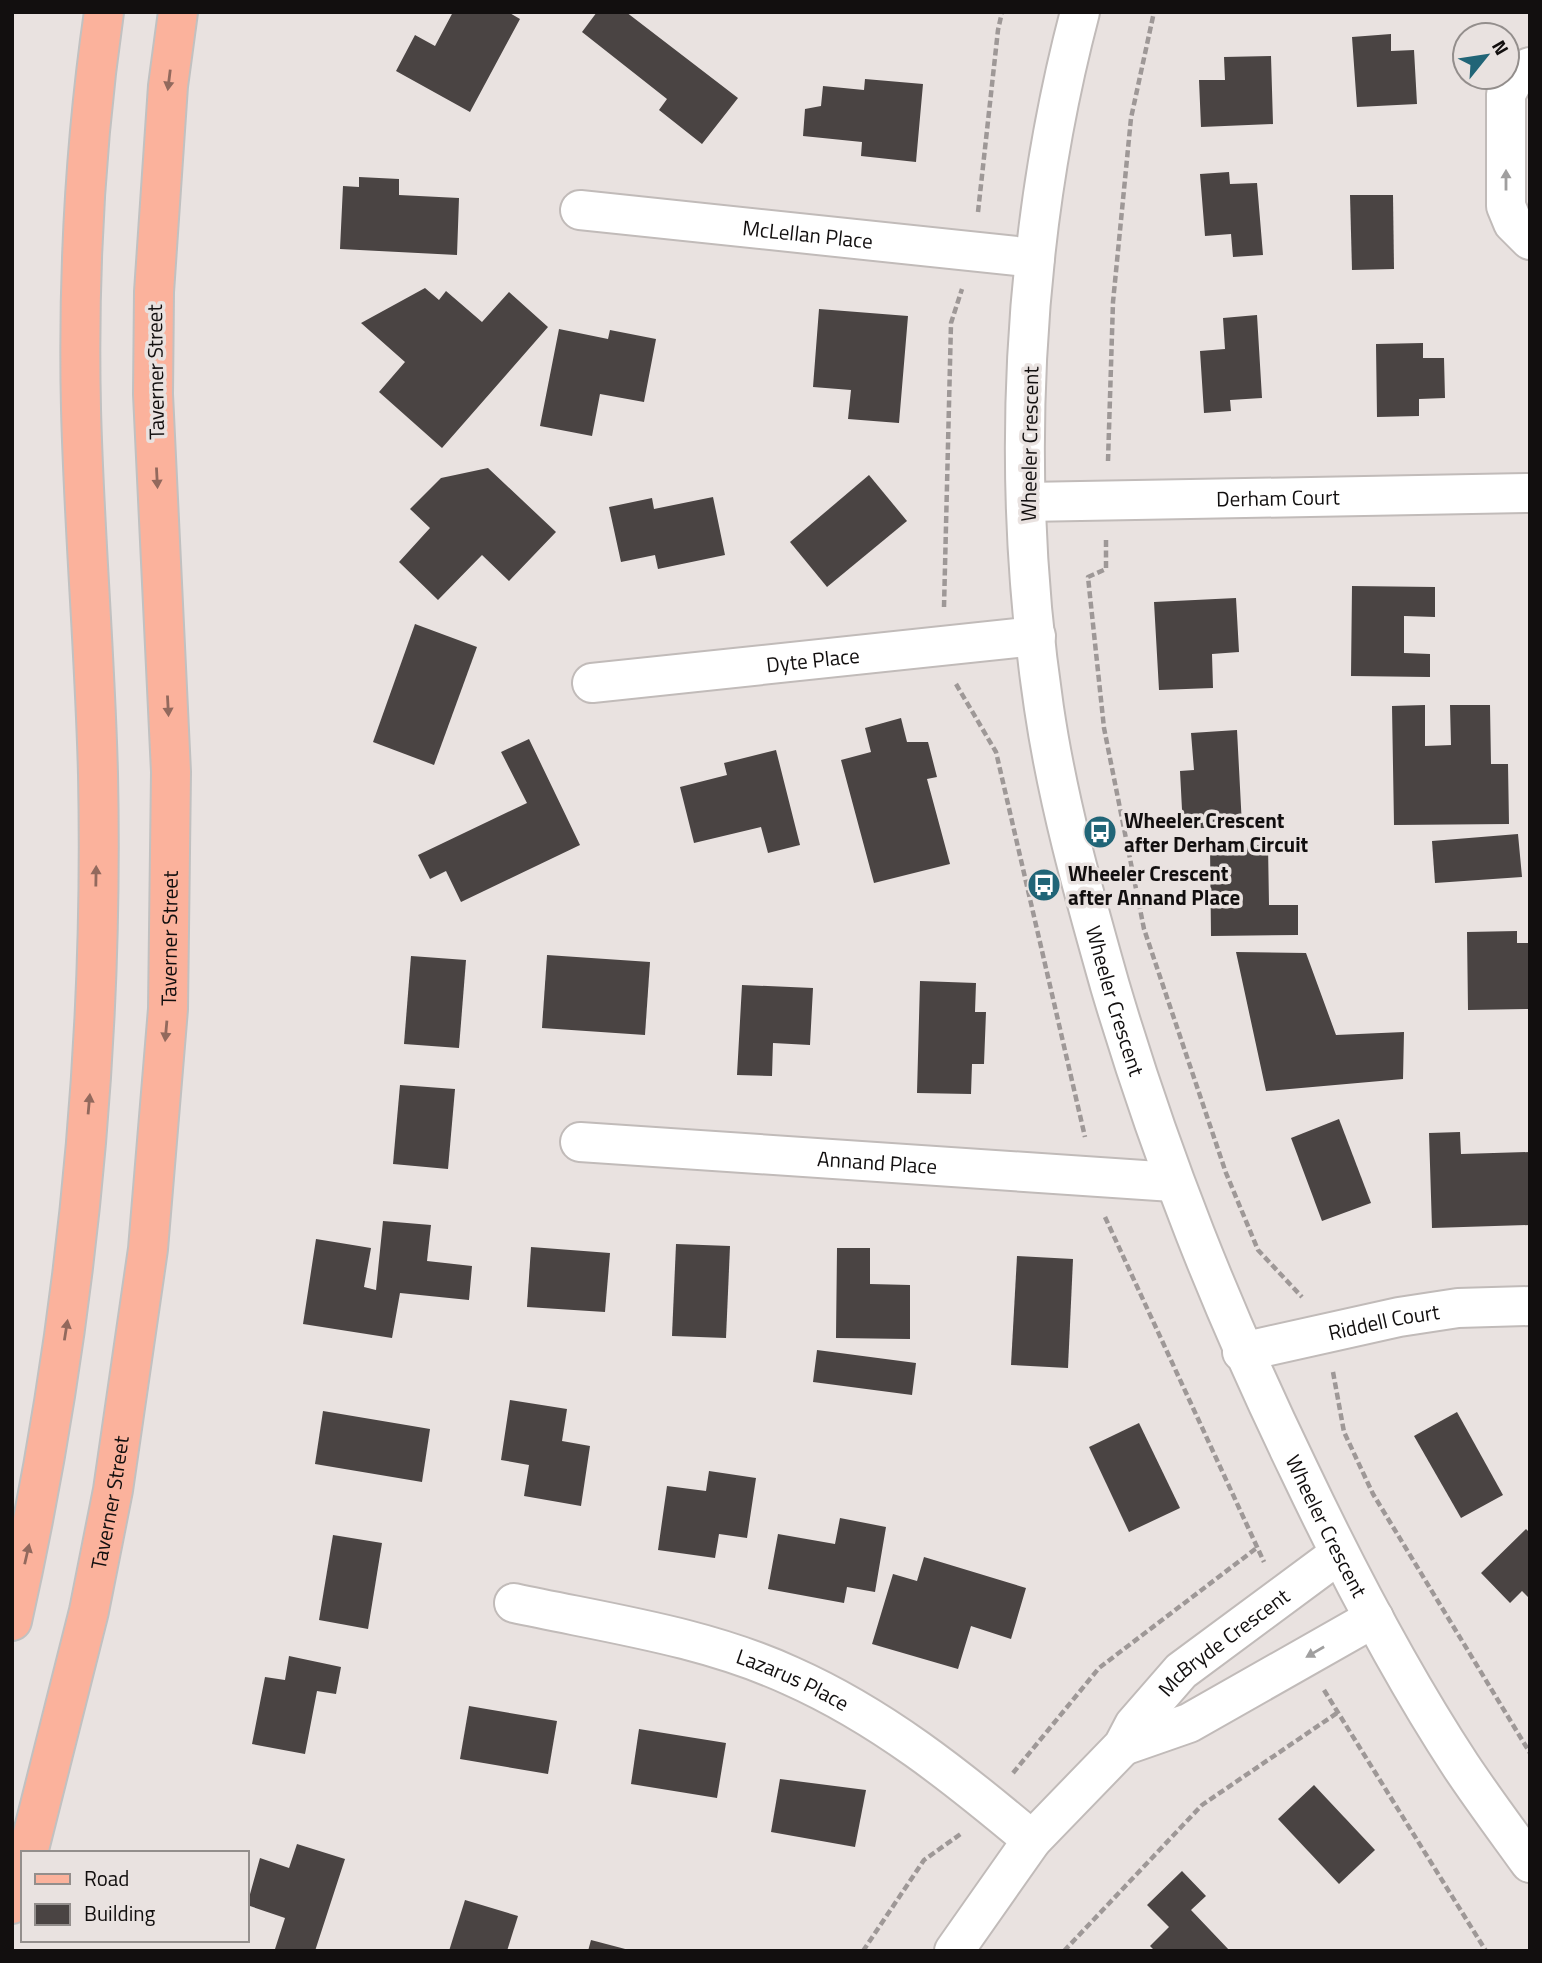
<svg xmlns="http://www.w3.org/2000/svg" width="1542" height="1963" viewBox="0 0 1542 1963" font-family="'Titillium Web',sans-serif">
<rect width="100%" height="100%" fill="#e9e2e0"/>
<!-- building -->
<g fill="#4a4443">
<polygon points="453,12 508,12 520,19 470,112 396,71 415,35 435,46"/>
<polygon points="597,12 626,12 738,98 702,144 659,110 667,99 582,32"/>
<polygon points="1391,34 1391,51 1414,50 1417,104 1357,107 1352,37"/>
<polygon points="1271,56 1273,124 1201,127 1199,80 1225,80 1224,57"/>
<polygon points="865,79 923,84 916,162 861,156 862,142 803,136 805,109 821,106 823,86 864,90"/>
<polygon points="1229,172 1230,184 1257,183 1263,255 1233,257 1231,234 1205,236 1200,174"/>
<polygon points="359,177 399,179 399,195 459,198 457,255 340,249 343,186 359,187"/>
<polygon points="1350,195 1393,195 1394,269 1352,270"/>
<polygon points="425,288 439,300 446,291 482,322 509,292 548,327 442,448 379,392 405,362 361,323"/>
<polygon points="819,309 908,316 899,423 848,419 851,390 813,387"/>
<polygon points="1257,315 1262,398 1230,400 1231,411 1204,413 1200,351 1225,349 1223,318"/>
<polygon points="559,329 608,339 610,330 656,339 644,402 600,394 592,436 540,426"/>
<polygon points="1423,343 1423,358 1444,358 1445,398 1419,399 1419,416 1377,417 1376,344"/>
<polygon points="488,468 556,532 509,581 482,555 438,600 399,562 430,528 410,509 441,478"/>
<polygon points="869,475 907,521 827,587 790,542"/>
<polygon points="713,497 725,555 658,569 655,555 621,562 609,507 652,498 654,509"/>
<polygon points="1352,586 1435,587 1435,617 1404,616 1404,653 1430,654 1430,677 1351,676"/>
<polygon points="1236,598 1239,652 1212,654 1213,688 1159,690 1154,602"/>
<polygon points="415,624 477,647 434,765 373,742"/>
<polygon points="1425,705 1425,746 1451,745 1450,705 1490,705 1491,764 1508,764 1509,824 1394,825 1392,706"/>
<polygon points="901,718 907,742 928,742 937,777 927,779 950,864 874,883 841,760 871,752 865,728"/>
<polygon points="1237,730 1242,826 1183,829 1180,771 1194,770 1191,733"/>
<polygon points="529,739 580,845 461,902 446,871 430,879 418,855 527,803 501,752"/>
<polygon points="776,750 800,845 768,853 761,827 694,843 680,787 727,775 724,763"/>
<polygon points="1518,834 1522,877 1435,883 1432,841"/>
<polygon points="1268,845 1269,905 1298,905 1298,935 1211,936 1210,846"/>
<polygon points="1517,931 1517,943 1530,943 1530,1009 1468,1010 1467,932"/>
<polygon points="1236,952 1306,953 1336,1035 1404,1032 1403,1079 1266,1091"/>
<polygon points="547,955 650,962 645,1035 542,1028"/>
<polygon points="411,956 466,960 459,1048 404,1044"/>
<polygon points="920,981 976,983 975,1012 986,1012 984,1064 972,1064 971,1094 917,1093"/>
<polygon points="742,985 813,988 810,1045 773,1043 772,1076 737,1075"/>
<polygon points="400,1085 455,1089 448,1169 393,1164"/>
<polygon points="1339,1119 1371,1203 1322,1221 1291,1138"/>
<polygon points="1460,1132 1461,1154 1530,1152 1530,1225 1432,1228 1429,1133"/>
<polygon points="383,1221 431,1225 427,1261 472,1266 469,1300 400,1293 392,1338 303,1324 316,1239 371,1248 364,1287 376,1290"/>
<polygon points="676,1244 730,1246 726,1338 672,1336"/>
<polygon points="531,1247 610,1253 605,1312 527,1307"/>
<polygon points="837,1248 870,1248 870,1284 910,1285 910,1339 836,1338"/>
<polygon points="1017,1256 1073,1259 1068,1368 1011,1365"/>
<polygon points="817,1350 916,1363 912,1395 813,1382"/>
<polygon points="510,1400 567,1409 562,1441 590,1446 581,1506 524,1496 529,1465 501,1460"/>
<polygon points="323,1411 430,1429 422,1482 315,1464"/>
<polygon points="1457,1412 1503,1495 1461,1518 1414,1436"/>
<polygon points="1139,1423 1180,1508 1129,1532 1089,1447"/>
<polygon points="709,1471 756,1478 747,1538 719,1534 715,1558 658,1550 667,1486 706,1491"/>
<polygon points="840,1518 886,1527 875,1592 847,1587 844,1603 768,1589 778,1534 835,1544"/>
<polygon points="1526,1529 1530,1533 1530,1599 1522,1591 1510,1603 1481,1573"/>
<polygon points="333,1535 382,1543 368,1629 319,1620"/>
<polygon points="924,1557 1026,1588 1011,1639 971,1626 958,1669 872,1644 893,1574 917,1581"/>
<polygon points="289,1656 341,1667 336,1694 317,1691 305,1754 252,1744 265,1677 285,1680"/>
<polygon points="469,1706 557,1721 548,1774 460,1759"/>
<polygon points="639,1729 726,1743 717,1798 631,1784"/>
<polygon points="780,1779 866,1790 855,1847 771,1832"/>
<polygon points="1314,1785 1375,1850 1339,1884 1278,1819"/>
<polygon points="297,1844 345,1859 315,1951 275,1949 285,1918 247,1905 260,1858 289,1868"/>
<polygon points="1182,1871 1206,1896 1191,1910 1230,1951 1155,1951 1150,1946 1169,1927 1147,1905"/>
<polygon points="465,1900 518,1916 507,1951 449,1951"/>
<polygon points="591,1940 629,1950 629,1951 588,1951"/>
</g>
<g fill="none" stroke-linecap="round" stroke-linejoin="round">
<defs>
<g id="minor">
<path id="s1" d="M 1080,12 C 1021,236 1010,479 1044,708 C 1058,803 1084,894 1110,986 C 1161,1158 1222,1311 1300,1472 C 1348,1573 1400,1673 1461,1766 C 1483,1799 1507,1831 1530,1863"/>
<polyline points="1530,67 1518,72 1506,94 1506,206 1513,223 1530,240"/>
<path id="s2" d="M 580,210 L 1035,258"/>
<path id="s3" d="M 1026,502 L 1530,493"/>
<path id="s4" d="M 592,683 L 1036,636"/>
<path id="s5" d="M 580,1142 L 1173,1182"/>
<path id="s6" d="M 1242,1352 L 1399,1317 L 1458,1308 L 1530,1306"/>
<path id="s7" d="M 514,1603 C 606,1623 704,1636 791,1676 C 881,1716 957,1777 1032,1840"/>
<polyline points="1123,1746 1189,1723 1374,1618"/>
<path id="s8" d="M 954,1951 L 1032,1840 L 1123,1746 L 1134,1725 L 1181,1671 L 1339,1554"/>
</g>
<g id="major">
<path d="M 12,1621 C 74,1343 104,1059 98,774 C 95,653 84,531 81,409 C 78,277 85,143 104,12"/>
<path id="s9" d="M 28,1853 L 89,1611 L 113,1490 L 148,1249 L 168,1009 L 171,772 L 153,394 L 154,292 L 168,86 L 178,12"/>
<polyline points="12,1904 23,1871"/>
</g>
</defs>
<!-- minor casing -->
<use href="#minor" stroke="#c1bbb9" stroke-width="42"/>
<!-- major casing -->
<use href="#major" stroke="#c1c1c1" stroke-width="42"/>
<!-- path -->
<g stroke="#9e9897" stroke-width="4.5" stroke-dasharray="7 3.5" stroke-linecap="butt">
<polyline points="978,212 998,30 1002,12"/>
<polyline points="1108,461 1113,302 1131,118 1154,12"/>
<polyline points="1106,540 1106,569 1088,577 1104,728 1144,929 1226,1173 1258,1250 1302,1297"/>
<polyline points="944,607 951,323 962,289"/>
<polyline points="956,684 996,752 1085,1137"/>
<polyline points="1105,1217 1264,1562"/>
<polyline points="1333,1372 1344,1432 1373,1494 1530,1753"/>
<polyline points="1324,1690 1486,1951"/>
<polyline points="1013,1773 1099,1668 1258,1547"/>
<polyline points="863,1951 924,1860 962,1833"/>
<polyline points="1064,1951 1202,1805 1337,1713"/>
</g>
<!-- minor -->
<use href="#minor" stroke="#fff" stroke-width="38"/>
<!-- major -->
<use href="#major" stroke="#fbb29c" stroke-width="38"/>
</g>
<!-- one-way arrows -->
<defs><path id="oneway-solid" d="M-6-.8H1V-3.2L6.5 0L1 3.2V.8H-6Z" transform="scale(1.75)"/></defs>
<g fill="#92695d">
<use href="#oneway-solid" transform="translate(169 80) rotate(97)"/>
<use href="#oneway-solid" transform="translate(157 478) rotate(87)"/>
<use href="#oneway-solid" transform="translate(168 706) rotate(87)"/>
<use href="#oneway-solid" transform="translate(96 876) rotate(-89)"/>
<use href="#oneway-solid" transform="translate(166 1031) rotate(95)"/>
<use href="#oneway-solid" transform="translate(89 1104) rotate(-85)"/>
<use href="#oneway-solid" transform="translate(66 1330) rotate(-81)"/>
<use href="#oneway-solid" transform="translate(27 1554) rotate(-77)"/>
</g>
<g fill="#a09f9f">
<use href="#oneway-solid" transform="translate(1506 180) rotate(-90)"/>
<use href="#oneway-solid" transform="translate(1315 1652) rotate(150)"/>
</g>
<!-- icons -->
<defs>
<symbol id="bus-disc" viewBox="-11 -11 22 22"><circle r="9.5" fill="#216577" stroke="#e9e2e0"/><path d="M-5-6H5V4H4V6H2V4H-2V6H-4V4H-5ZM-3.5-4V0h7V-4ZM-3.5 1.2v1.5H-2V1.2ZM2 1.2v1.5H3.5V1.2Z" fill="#fff"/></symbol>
</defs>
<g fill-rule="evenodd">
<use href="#bus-disc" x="1081" y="813" width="38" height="38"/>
<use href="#bus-disc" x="1025" y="866" width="38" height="38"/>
</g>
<g text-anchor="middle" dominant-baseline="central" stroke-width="7" stroke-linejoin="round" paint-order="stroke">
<!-- street labels -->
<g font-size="21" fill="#120f0f" stroke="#e9e2e0">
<text stroke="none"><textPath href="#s2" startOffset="229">McLellan Place</textPath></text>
<text transform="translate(155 372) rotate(-91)">Taverner Street</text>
<text transform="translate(1029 444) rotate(-89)">Wheeler Crescent</text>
<text stroke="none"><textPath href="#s3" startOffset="252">Derham Court</textPath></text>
<text stroke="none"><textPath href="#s4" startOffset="222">Dyte Place</textPath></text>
<text stroke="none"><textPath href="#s9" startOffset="928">Taverner Street</textPath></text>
<text stroke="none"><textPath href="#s1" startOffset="1003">Wheeler Crescent</textPath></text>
<text stroke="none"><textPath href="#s5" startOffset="298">Annand Place</textPath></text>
<text stroke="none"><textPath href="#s6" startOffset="145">Riddell Court</textPath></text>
<text stroke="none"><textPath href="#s9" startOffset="360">Taverner Street</textPath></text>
<text stroke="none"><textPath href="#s1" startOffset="1570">Wheeler Crescent</textPath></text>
<text stroke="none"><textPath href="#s8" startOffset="413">McBryde Crescent</textPath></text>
<text stroke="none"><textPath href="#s7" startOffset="290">Lazarus Place</textPath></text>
</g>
<!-- poi labels -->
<g font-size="21" font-weight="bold" fill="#120f0f" stroke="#e9e2e0" text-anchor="start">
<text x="1124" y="820">Wheeler Crescent<tspan x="1124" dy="24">after Derham Circuit</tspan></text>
<text x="1068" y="873">Wheeler Crescent<tspan x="1068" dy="24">after Annand Place</tspan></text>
</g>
</g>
<!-- border -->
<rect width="1542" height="1963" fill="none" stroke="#120f0f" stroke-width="28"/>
<!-- legend -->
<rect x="21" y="1851" width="228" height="91" fill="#e9e2e0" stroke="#938e8c" stroke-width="2"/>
<rect x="35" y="1874" width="35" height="10" fill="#fbb29c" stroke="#938e8c" stroke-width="2"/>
<text x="84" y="1886" font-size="21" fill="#120f0f">Road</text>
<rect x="35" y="1904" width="35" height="21" fill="#4a4443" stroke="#938e8c" stroke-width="2"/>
<text x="84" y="1921" font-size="21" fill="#120f0f">Building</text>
<!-- north arrow -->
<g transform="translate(1486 56) rotate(60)"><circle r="33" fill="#e9e2e0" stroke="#938e8c" stroke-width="2"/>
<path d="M0-5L12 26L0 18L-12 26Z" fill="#216577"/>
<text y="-10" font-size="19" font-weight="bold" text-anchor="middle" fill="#120f0f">N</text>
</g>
</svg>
